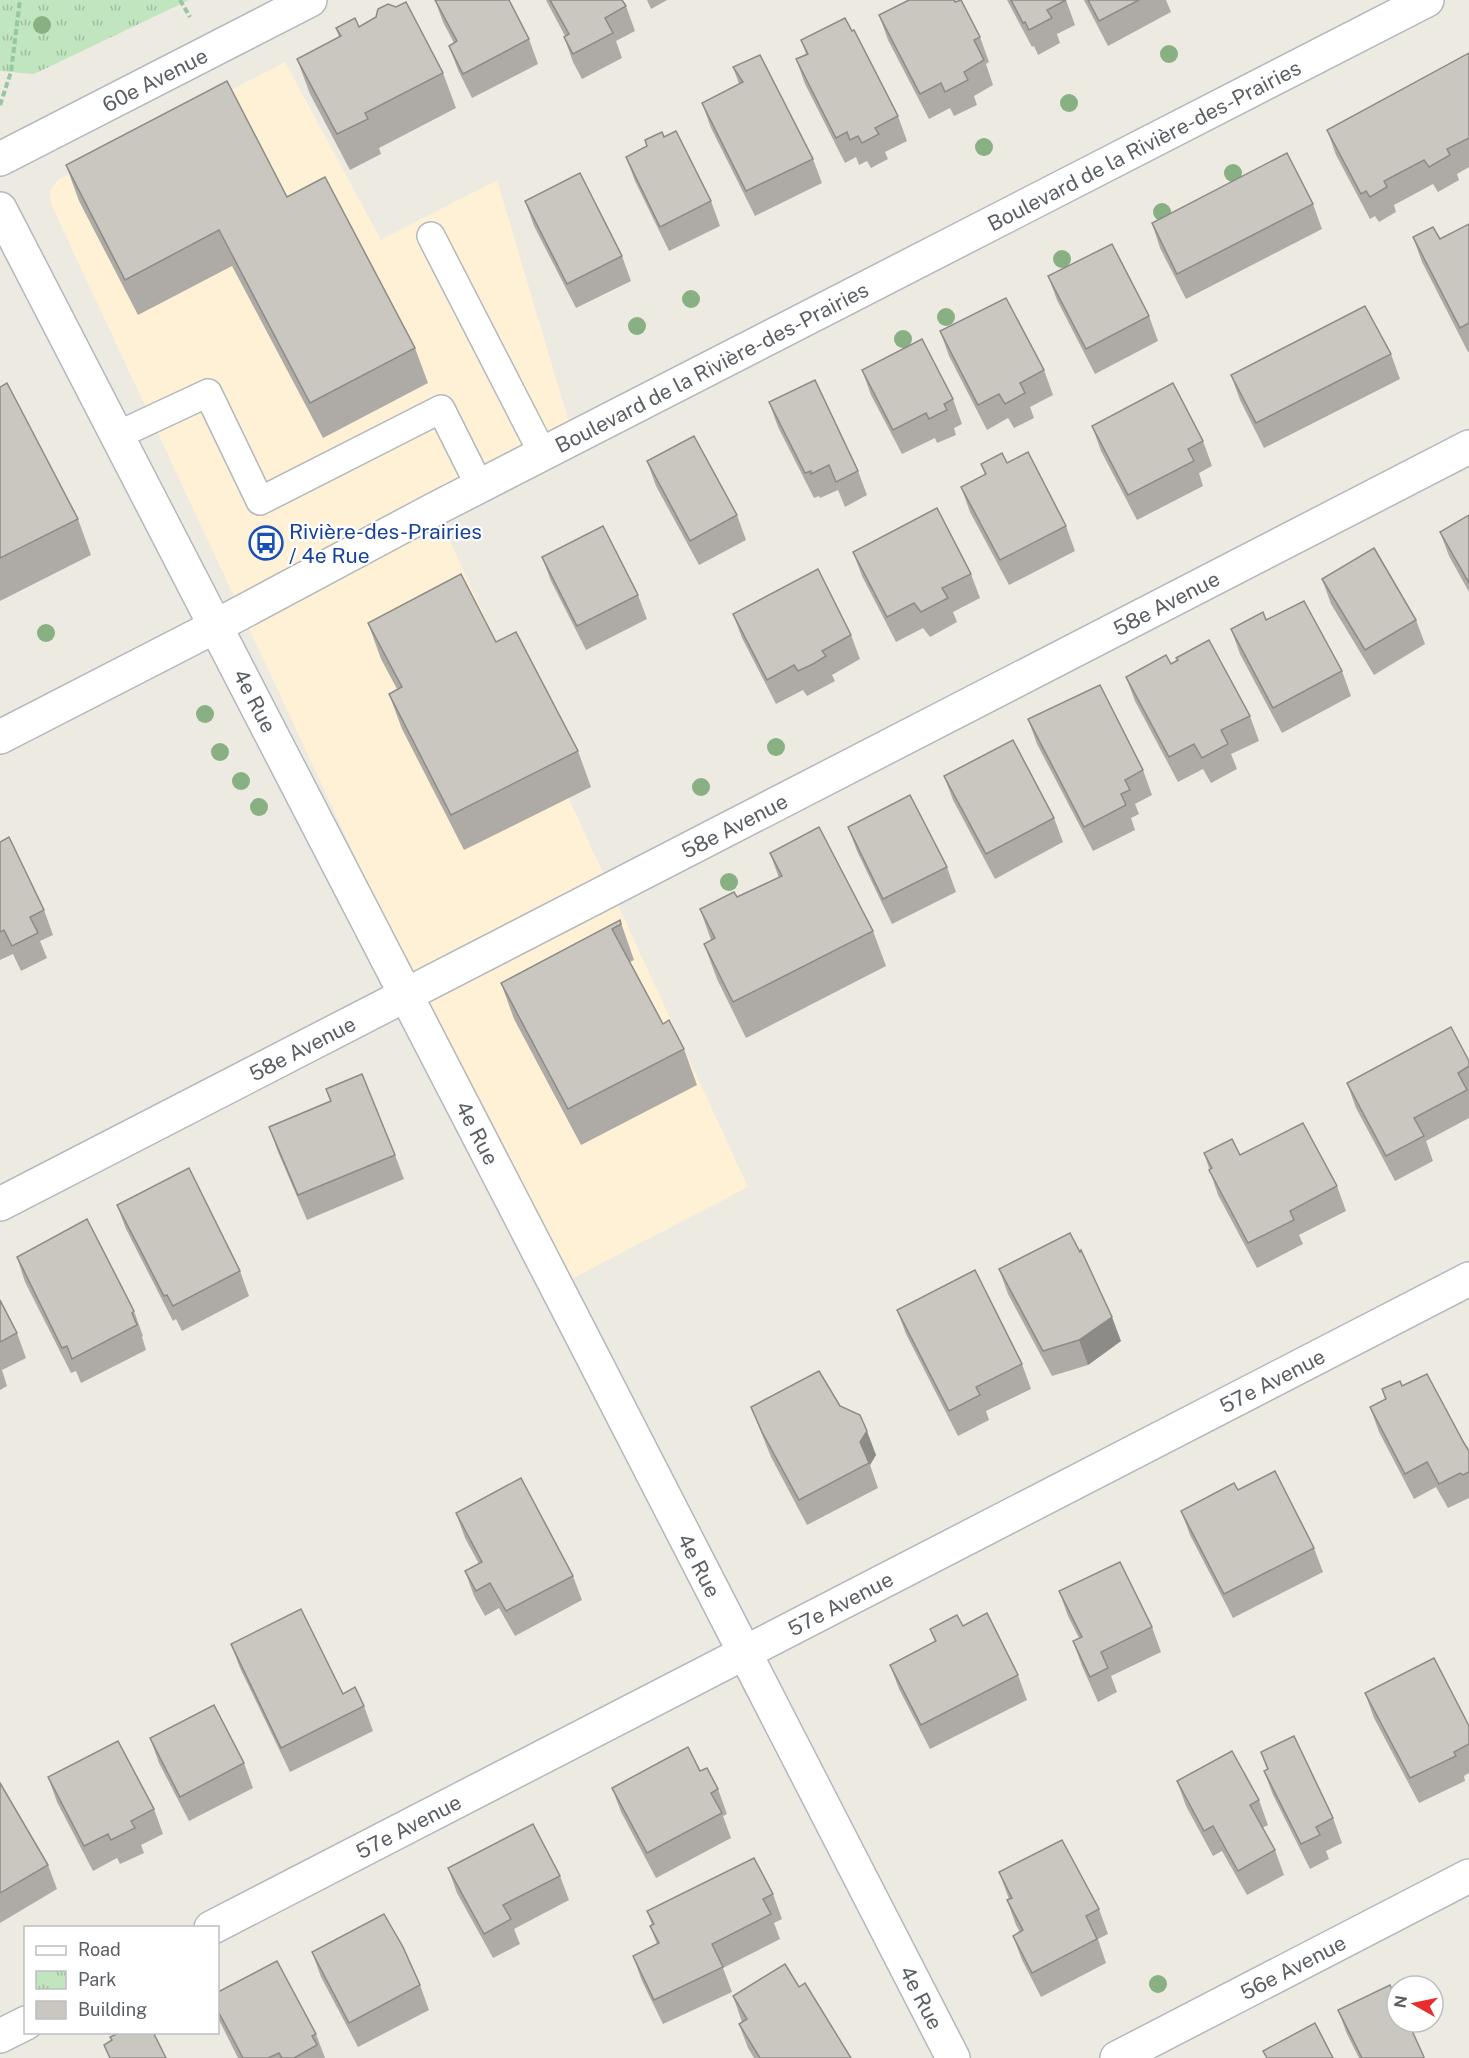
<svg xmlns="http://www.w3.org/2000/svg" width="1469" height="2058" viewBox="0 0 1469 2058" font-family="'Public Sans',sans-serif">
<defs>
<pattern id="park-tufts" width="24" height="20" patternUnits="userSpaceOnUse" patternTransform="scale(1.5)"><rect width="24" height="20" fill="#c1e5be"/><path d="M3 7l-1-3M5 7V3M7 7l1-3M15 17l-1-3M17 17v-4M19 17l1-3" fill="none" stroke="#a0bd9e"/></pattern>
</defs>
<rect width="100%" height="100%" fill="#edeae2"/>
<!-- commercial -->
<polygon fill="#fef1d6" points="285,62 381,240 497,180 574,439 435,509 748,1187 556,1287 51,204 50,190 58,180"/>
<!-- park -->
<polygon fill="url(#park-tufts)" points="0,0 189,0 34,74 0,71"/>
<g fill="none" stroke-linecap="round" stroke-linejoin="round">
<defs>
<g id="service">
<polyline points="431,236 543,454"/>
<polyline points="118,435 208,393 260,501 441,409 480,487"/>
</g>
<g id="minor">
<path id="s1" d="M 0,159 L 310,0"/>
<path id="s2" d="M 0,209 C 321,823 635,1442 953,2058"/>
<path id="s3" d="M 0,1204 L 1469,447"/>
<path id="s4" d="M 211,1928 L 1469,1279"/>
<polyline points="0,2036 26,2023"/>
<path id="s5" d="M 1117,2058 L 1469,1876"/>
</g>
<g id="tertiary">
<path id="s6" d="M 0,737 L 218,625 L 435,509 L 1427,0"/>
</g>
</defs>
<!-- service casing -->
<use href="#service" stroke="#b4b8bc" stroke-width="30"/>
<!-- minor casing -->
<use href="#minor" stroke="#b4b8bc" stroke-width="36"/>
<!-- tertiary casing -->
<use href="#tertiary" stroke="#b4b8bc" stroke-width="36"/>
<!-- path -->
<g stroke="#97c6a1" stroke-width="4" stroke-dasharray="6 3" stroke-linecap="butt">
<polyline points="180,0 190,17"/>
<polyline points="0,105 11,72 20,0"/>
</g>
<!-- service -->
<use href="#service" stroke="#fff" stroke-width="27"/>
<!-- minor -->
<use href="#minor" stroke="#fff" stroke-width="33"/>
<!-- tertiary -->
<use href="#tertiary" stroke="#fff" stroke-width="33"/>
</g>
<!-- trees -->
<g fill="#88b082">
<circle cx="42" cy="25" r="9"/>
<circle cx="1169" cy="54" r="9"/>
<circle cx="1069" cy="103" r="9"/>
<circle cx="984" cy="147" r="9"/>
<circle cx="1233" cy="173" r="9"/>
<circle cx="1162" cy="212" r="9"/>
<circle cx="1062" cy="259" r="9"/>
<circle cx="691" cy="299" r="9"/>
<circle cx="946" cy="317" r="9"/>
<circle cx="637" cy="326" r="9"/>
<circle cx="903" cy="339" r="9"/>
<circle cx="46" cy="633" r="9"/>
<circle cx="205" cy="714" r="9"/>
<circle cx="776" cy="747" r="9"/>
<circle cx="220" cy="752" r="9"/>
<circle cx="241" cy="781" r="9"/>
<circle cx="701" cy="787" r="9"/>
<circle cx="259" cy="807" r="9"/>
<circle cx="729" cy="882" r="9"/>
<circle cx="1158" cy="1984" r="9"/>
</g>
<!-- wall -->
<g fill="#aeaba6">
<polygon points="435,0 529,39 538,64 472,98 458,70 449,46 454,43 443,22"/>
<polygon points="546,0 622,0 626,6 635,31 616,41 622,58 582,79 573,62 564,37 565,36"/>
<polygon points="647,0 667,0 651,9"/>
<polygon points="909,0 955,0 980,37 989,62 986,64 993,85 974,96 977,105 954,116 950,108 929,119 888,40 879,15"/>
<polygon points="1007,0 1066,0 1075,25 1057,34 1060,43 1038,55 1034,46 1032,47"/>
<polygon points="1084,0 1166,0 1171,12 1108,46"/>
<polygon points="359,27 443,73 456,108 379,148 381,154 350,170 310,94 297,59 339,37 336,28"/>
<polygon points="801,40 898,116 907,141 885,152 888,159 871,168 867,161 859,165 856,157 845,163 805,84 796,59 806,54"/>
<polygon points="1469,53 1469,167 1457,174 1459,180 1438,192 1433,184 1394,205 1396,212 1379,222 1375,216 1370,219 1336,155 1327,130"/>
<polygon points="733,67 813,159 822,183 755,216 711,128 702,103 739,84"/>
<polygon points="664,137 711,201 720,226 669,251 635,181 626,157"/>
<polygon points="66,165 287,197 415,348 428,383 323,438 232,266 138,315 79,201"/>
<polygon points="525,201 622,256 631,281 576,308 534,226"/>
<polygon points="1313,204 1322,229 1186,299 1160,248 1152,223"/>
<polygon points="1469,224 1469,352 1468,352 1422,262 1413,237 1440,239"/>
<polygon points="1048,276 1149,316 1158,341 1095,374 1057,300"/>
<polygon points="940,331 1044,370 1053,395 1030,407 1034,418 1014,428 1008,418 987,430 949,356"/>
<polygon points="1391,354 1400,379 1264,448 1240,400 1231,375"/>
<polygon points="862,370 953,399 962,424 954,428 956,435 937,443 935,438 902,454 871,395"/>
<polygon points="0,387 78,519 91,555 0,601"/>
<polygon points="769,402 858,471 867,495 845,507 838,490 820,498 819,496 814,498 778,427"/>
<polygon points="1092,426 1203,441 1212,466 1199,473 1203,486 1137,520 1101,451"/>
<polygon points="647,461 737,515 746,540 699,565 656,486"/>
<polygon points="981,464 1066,526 1075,551 1009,585 970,512 961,487 985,475"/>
<polygon points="1469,515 1469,592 1449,556 1440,532"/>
<polygon points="853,552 971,574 980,598 953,612 957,622 930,637 923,628 896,642 862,576"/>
<polygon points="542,557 638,595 647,619 586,650 551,581"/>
<polygon points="1322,579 1416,620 1425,644 1374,675 1331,604"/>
<polygon points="733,614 851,635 860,659 832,675 835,681 822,688 807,696 803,690 776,704 742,638"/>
<polygon points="368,623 496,642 578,751 591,787 464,850 402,729 389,694 397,689 381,659"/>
<polygon points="1231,629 1342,671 1351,696 1282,733 1240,654"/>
<polygon points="1171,664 1250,716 1259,741 1231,754 1237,769 1211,783 1203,769 1178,782 1135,701 1126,677"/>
<polygon points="1028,719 1143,770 1152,795 1135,804 1139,814 1131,818 1135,830 1093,851 1037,744"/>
<polygon points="944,776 1054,818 1063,842 995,879 953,800"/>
<polygon points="848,827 947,867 956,892 892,924 857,851"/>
<polygon points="0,842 44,910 53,935 40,941 47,958 21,971 13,954 0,960"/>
<polygon points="770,853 873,931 886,966 746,1038 717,979 704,944 711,940 700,909 737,897 779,878"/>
<polygon points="620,920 634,960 630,962 663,1024 684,1049 697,1085 581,1145 514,1019 501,983"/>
<polygon points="1469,1061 1469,1118 1426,1141 1433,1161 1395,1181 1356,1108 1347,1083"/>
<polygon points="326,1089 395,1155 404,1179 307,1220 278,1152 269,1127 330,1101"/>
<polygon points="1204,1153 1240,1155 1337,1186 1346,1211 1299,1235 1303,1244 1257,1268 1218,1195"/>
<polygon points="117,1205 240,1271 249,1296 182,1331 176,1319 173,1321 126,1229"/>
<polygon points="17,1257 134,1311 143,1336 142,1337 146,1350 81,1383 76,1371 71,1373 25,1282"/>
<polygon points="999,1269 1121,1341 1088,1365 1052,1376 1008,1294"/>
<polygon points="0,1300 17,1333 26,1358 2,1370 7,1386 0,1390"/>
<polygon points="897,1310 1022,1364 1031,1389 986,1411 989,1420 958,1436 906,1334"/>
<polygon points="1402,1386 1464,1443 1469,1451 1469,1498 1448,1508 1436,1487 1414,1499 1379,1432 1370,1407 1385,1399 1382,1389"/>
<polygon points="840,1406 876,1455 870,1465 878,1488 807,1525 771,1457 751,1407"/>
<polygon points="1238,1490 1314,1548 1323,1572 1233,1618 1190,1535 1181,1511"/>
<polygon points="456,1513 573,1576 582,1600 515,1636 499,1608 485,1616 474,1596 465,1571 479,1564 465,1538"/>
<polygon points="1059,1591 1152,1627 1161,1652 1111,1676 1117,1692 1098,1702 1082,1666 1073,1641 1079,1638 1068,1616"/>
<polygon points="963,1626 1018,1675 1027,1700 930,1749 899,1689 890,1665 935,1642 930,1629"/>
<polygon points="231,1644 343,1694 364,1706 373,1731 290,1772 240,1668"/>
<polygon points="1365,1693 1469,1726 1469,1773 1464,1776 1465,1781 1419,1803 1374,1718"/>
<polygon points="150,1738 244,1763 253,1788 189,1821 159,1763"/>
<polygon points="1261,1752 1333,1818 1342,1843 1326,1851 1329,1859 1310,1869 1273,1795 1264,1771 1267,1769"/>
<polygon points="700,1771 718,1789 727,1814 723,1816 731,1838 656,1878 621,1812 612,1788"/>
<polygon points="48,1777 154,1809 163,1834 141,1845 144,1853 120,1864 117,1858 93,1871 57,1802"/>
<polygon points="1177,1781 1259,1800 1268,1825 1262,1828 1275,1850 1284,1875 1247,1895 1222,1851 1213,1856 1186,1806"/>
<polygon points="0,1783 48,1865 57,1889 0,1923"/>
<polygon points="448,1868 560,1876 569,1900 514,1929 520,1944 493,1958 457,1893"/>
<polygon points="999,1872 1099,1909 1108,1934 1098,1939 1106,1963 1041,1997 1022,1960 1013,1936 1020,1932 1016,1925 1007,1900 1009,1899"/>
<polygon points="773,1894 782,1919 774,1923 780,1939 723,1968 732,1992 663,2024 642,1981 633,1956 657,1944 650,1926 652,1925 647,1911"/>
<polygon points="312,1952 420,1985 429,2010 358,2047 321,1977"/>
<polygon points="799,1987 851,2058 754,2058 748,2048 739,2024 742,2022 733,1996"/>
<polygon points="218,1992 316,2034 325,2058 238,2058 218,2018"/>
<polygon points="1338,2010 1423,2058 1359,2058 1347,2034"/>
</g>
<!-- shaded-wall -->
<g fill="#8d8b87">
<polygon points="1112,1317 1121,1341 1088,1365 1079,1340"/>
<polygon points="867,1431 876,1455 870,1465 860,1442"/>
</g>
<!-- building -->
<g fill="#cac7c1" stroke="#8d8b87" stroke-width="1.5">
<polygon points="435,0 509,0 529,39 463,74 449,46 457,41"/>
<polygon points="550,0 622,0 626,6 605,18 613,33 573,54 564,37 569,34"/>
<polygon points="909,0 954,0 955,2 961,0 980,37 974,40 984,60 964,72 968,80 945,92 941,83 920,94 879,15"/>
<polygon points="1011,0 1066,0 1047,10 1052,18 1029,30 1025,22 1023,23"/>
<polygon points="1088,0 1139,0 1099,21"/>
<polygon points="406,2 443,73 365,113 368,119 337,134 297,59 341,36 336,28 355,18 359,27 376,17 378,9 388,4 396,7"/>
<polygon points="845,18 852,31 854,30 898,116 875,128 879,134 862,143 858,136 850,140 847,132 836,138 796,59 808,54 801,40"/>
<polygon points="1469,53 1469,138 1447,149 1450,155 1429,167 1424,160 1384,181 1387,187 1370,197 1366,191 1361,194 1327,130"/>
<polygon points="760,55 813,159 746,191 702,103 743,82 733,67"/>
<polygon points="227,81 287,197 325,177 415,348 310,403 219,230 125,280 66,165"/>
<polygon points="676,131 711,201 660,227 626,157 647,146 645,140 662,132 664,137"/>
<polygon points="1287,153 1313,204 1177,274 1152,223"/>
<polygon points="580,173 622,256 567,284 525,201"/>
<polygon points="1469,224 1469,323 1460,328 1413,237 1433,227 1440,239"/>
<polygon points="1112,244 1149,316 1086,349 1048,276"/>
<polygon points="1006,298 1044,370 1020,383 1025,393 1005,404 999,394 978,405 940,331"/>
<polygon points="1365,306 1391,354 1256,423 1231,375"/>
<polygon points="922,339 953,399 944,404 947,410 929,419 926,413 893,430 862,370"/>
<polygon points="815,380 858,471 836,482 829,465 811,474 811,471 805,473 769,402"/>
<polygon points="7,383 78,519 0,558 0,387"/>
<polygon points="1173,383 1203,441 1188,449 1194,461 1128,495 1092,426"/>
<polygon points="694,436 737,515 690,541 647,461"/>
<polygon points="1028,452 1066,526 1000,560 961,487 986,474 981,464 1002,453 1007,463"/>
<polygon points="937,508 971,574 942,588 948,598 921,612 914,603 887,617 853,552"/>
<polygon points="1469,515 1469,583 1440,532"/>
<polygon points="603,526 638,595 577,626 542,557"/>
<polygon points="1374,548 1416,620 1365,650 1322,579"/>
<polygon points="818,569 851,635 822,651 826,656 813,664 798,671 794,665 767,680 733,614"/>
<polygon points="461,574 496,642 516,632 578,751 451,815 389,694 402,687 368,623"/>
<polygon points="1304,601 1342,671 1273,708 1231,629 1263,612 1266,620"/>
<polygon points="1209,640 1250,716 1221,730 1228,744 1202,758 1194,744 1169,757 1126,677 1166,655 1171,664 1178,660 1176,658"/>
<polygon points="1100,685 1143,770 1125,780 1130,790 1121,794 1126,805 1084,827 1028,719"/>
<polygon points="1013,740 1054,818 986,854 944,776"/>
<polygon points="910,795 947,867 883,899 848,827"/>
<polygon points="819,827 873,931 733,1002 704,944 715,938 700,909 734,892 737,897 782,876 770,853"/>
<polygon points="9,837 44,910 30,917 38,933 12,946 4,930 0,932 0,842"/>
<polygon points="620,920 621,924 612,929 663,1024 669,1020 684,1049 568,1109 501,983"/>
<polygon points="1451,1027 1469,1061 1469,1066 1458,1073 1467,1090 1414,1118 1424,1136 1386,1156 1347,1083"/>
<polygon points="362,1074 395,1155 298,1195 269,1127 331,1101 326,1089"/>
<polygon points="1303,1123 1337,1186 1290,1211 1294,1220 1248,1243 1209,1170 1212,1168 1204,1153 1232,1139 1240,1155"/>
<polygon points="189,1168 240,1271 173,1306 167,1295 164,1296 117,1205"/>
<polygon points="87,1219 134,1311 132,1313 137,1325 72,1359 67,1346 62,1348 17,1257"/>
<polygon points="1070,1233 1080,1252 1081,1250 1112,1317 1079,1340 1043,1351 999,1269"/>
<polygon points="975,1270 1022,1364 976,1387 980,1395 949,1411 897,1310"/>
<polygon points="0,1300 17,1333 0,1342"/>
<polygon points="819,1371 840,1406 860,1415 867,1431 860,1442 869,1463 799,1500 762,1432 751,1407"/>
<polygon points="1427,1374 1464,1443 1469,1451 1469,1472 1463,1475 1460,1473 1439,1484 1427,1462 1405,1474 1370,1407 1386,1399 1382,1389 1400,1381 1402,1386"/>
<polygon points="1275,1471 1314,1548 1224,1594 1181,1511 1234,1483 1238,1490"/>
<polygon points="521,1478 573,1576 506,1611 490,1583 476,1591 465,1571 482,1562 456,1513"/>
<polygon points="1120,1562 1152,1627 1101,1652 1108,1668 1090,1677 1073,1641 1082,1637 1059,1591"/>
<polygon points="301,1609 343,1694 355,1687 364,1706 281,1748 231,1644"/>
<polygon points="987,1613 1018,1675 921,1725 890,1665 936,1641 930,1629 957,1615 963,1626"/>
<polygon points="1434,1658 1469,1726 1469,1744 1454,1752 1456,1756 1410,1778 1365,1693"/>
<polygon points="214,1705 244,1763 180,1797 150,1738"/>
<polygon points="1294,1736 1333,1818 1316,1827 1320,1835 1301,1844 1264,1771 1268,1769 1261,1752"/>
<polygon points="118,1741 154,1809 131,1821 135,1828 111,1840 108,1834 84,1846 48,1777"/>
<polygon points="688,1747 700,1771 707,1768 718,1789 711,1793 722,1813 647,1853 612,1788"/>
<polygon points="1232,1751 1259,1800 1250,1805 1275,1850 1238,1871 1213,1826 1204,1831 1177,1781"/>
<polygon points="0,1783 48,1865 0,1893"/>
<polygon points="533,1824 560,1876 503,1905 511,1919 484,1934 448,1868"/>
<polygon points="1062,1840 1099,1909 1086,1916 1097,1939 1032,1973 1013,1936 1023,1930 1007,1900 1012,1898 999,1872"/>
<polygon points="754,1858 773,1894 763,1899 771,1914 712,1944 723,1967 654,2000 633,1956 659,1943 650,1926 654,1924 647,1911"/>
<polygon points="384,1914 403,1947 420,1985 349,2023 312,1952"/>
<polygon points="277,1961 316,2034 312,2036 317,2045 294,2058 282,2058 279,2053 268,2058 243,2058 218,2011 218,1992"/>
<polygon points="785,1964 799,1987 805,1983 851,2058 760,2058 739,2024 747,2019 733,1996"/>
<polygon points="1390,1985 1397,2000 1397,2022 1408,2022 1424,2057 1423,2058 1362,2058 1338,2010"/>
<polygon points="1315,2023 1333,2058 1267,2058 1263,2051"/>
<polygon points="121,2032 153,2032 166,2058 110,2058 104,2045 112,2040 110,2037"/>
</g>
<!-- icons -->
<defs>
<symbol id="bus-ring" viewBox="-11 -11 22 22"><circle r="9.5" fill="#fff" stroke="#1a4fb4" stroke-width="1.5"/><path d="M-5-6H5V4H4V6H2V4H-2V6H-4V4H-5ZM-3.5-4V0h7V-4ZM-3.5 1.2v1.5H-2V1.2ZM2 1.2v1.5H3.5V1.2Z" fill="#1a4fb4"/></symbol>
</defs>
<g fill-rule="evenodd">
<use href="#bus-ring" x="247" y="524" width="38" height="38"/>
</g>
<g text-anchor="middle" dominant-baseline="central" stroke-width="4.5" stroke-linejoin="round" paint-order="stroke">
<!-- street labels -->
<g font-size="21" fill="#5a5f63" stroke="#fff">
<text stroke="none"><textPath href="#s1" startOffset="174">60e Avenue</textPath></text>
<text stroke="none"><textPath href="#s6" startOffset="1288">Boulevard de la Rivière-des-Prairies</textPath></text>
<text stroke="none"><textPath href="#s6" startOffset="802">Boulevard de la Rivière-des-Prairies</textPath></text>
<text stroke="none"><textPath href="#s3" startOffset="1312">58e Avenue</textPath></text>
<text stroke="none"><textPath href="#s2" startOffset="554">4e Rue</textPath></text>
<text stroke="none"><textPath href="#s3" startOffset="826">58e Avenue</textPath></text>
<text stroke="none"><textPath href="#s3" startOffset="340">58e Avenue</textPath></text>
<text stroke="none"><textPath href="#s2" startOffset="1040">4e Rue</textPath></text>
<text stroke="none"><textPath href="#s4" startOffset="1194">57e Avenue</textPath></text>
<text stroke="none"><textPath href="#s2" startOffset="1526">4e Rue</textPath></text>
<text stroke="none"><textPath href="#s4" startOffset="708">57e Avenue</textPath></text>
<text stroke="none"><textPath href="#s4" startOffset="222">57e Avenue</textPath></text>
<text stroke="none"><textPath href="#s5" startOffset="198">56e Avenue</textPath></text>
<text stroke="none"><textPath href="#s2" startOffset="2012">4e Rue</textPath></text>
</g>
<!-- transit labels -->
<g font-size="21" fill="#164399" stroke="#fff" text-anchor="start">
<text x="289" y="531">Rivière-des-Prairies<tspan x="289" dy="24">/ 4e Rue</tspan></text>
</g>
</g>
<!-- legend -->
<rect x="24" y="1926" width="195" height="108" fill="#ffffff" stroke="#bdbfc1" stroke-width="1.5"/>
<rect x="36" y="1946" width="30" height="9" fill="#ffffff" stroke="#bdbfc1" stroke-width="1.5"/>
<text x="78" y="1956" font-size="18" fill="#5a5f63">Road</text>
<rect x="36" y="1971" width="30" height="18" fill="url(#park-tufts)" stroke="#bdbfc1" stroke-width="1.5"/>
<text x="78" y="1986" font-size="18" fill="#5a5f63">Park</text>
<rect x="36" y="2001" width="30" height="18" fill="#cac7c1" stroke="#bdbfc1" stroke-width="1.5"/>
<text x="78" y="2016" font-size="18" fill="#5a5f63">Building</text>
<!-- north arrow -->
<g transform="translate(1415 2004) rotate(279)"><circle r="28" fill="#ffffff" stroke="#bdbfc1" stroke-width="1.5"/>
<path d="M0-4.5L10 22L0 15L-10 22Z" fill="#e92c2c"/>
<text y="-9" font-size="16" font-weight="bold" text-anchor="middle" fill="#5a5f63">N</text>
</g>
</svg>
